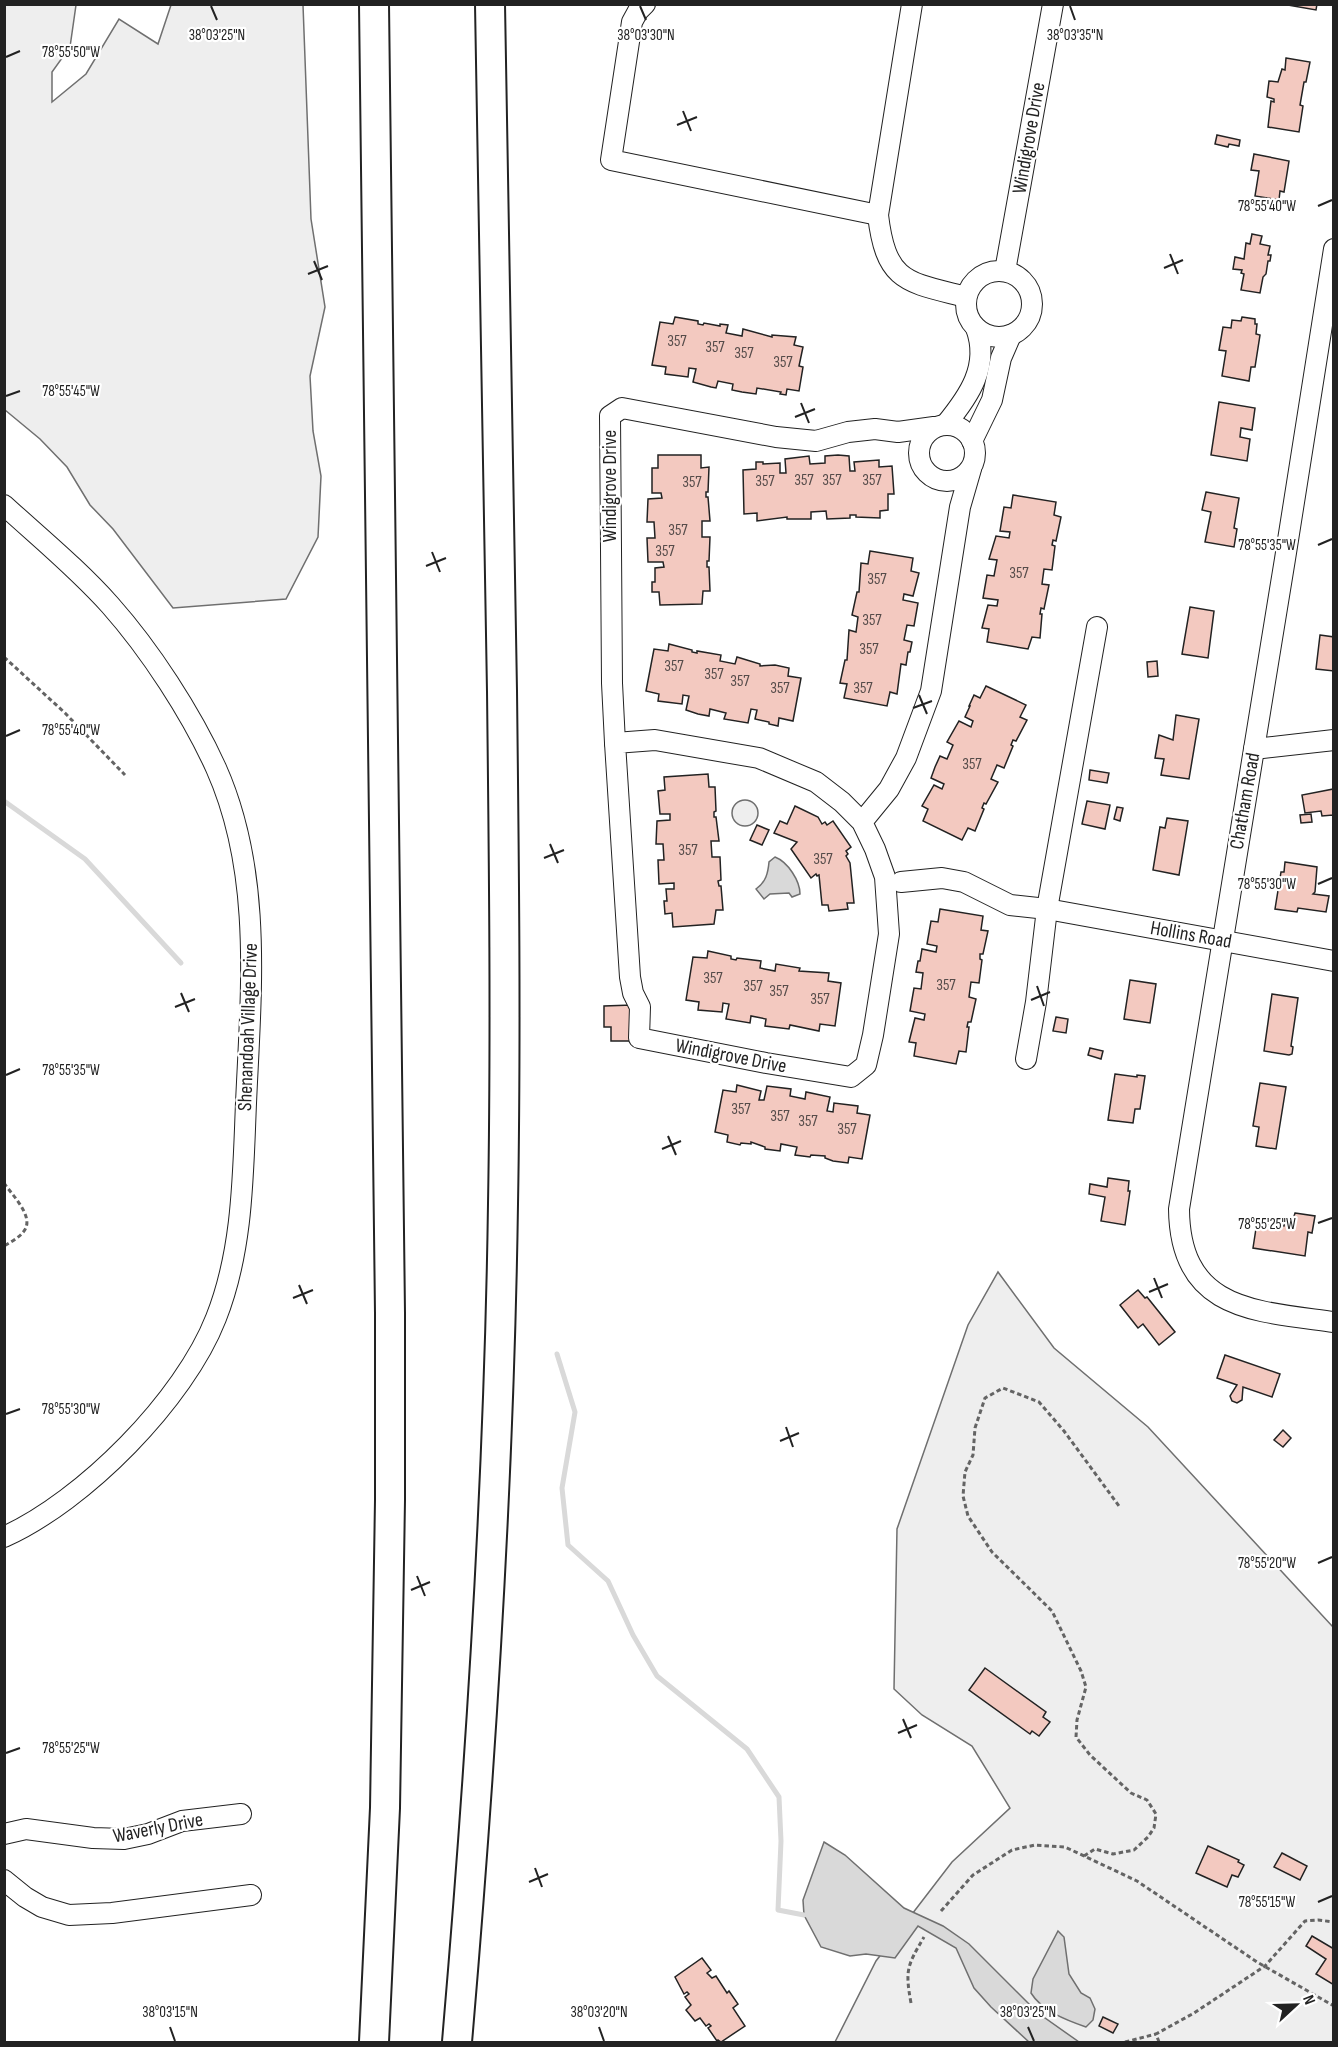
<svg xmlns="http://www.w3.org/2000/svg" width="1338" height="2047" viewBox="0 0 1338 2047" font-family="'Sofia Sans Condensed',sans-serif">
<rect width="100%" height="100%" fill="#fff"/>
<!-- green -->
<g fill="#eee" stroke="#6f6f6f" stroke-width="1.5">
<polygon points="4,5 76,5 70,47 52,72 52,102 86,74 119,19 158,44 171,5 303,5 311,219 325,307 310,376 313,431 321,476 318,537 286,599 173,608 113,529 90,505 67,467 40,439 5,410"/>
<circle cx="745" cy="813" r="13"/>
<polygon points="998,1272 1054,1348 1148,1427 1333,1627 1333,2042 835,2042 876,1961 952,1862 1010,1808 972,1746 922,1715 894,1689 897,1529 968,1325"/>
</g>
<!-- water -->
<g fill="#d9d9d9" stroke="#6f6f6f" stroke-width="1.5">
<path d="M 775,857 C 788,862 800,881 800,894 L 792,897 L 789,893 L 770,894 L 764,899 L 756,889 C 766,882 768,873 769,862 Z"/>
<polygon points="824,1842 845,1855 904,1908 943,1926 969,1944 1038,2013 1079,2042 1029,2042 991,2007 974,1988 956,1948 918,1926 895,1958 866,1954 850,1956 821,1947 804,1915 803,1900"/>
<path d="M 1058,1931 L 1064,1937 L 1069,1974 L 1081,1993 L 1090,1998 L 1095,2009 L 1093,2020 L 1086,2027 C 1066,2020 1042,2011 1031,1993 L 1033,1979 Z"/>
</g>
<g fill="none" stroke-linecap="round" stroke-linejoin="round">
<!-- stream -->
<g stroke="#d9d9d9" stroke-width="5">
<polyline points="4,801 85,859 181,963"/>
<polyline points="557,1354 575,1412 562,1488 568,1545 608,1581 633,1635 657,1676 747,1749 779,1797 781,1841 778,1910 804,1915"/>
</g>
</g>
<!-- building -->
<g fill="#f3c9c0" stroke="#222" stroke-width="1.5">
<polygon points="1282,4 1317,4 1316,10"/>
<polygon points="1286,58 1310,62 1306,82 1304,82 1300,105 1303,106 1299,132 1268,127 1271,101 1274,102 1274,99 1267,97 1269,81 1278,82 1282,69 1285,70"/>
<polygon points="1217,135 1240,140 1239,146 1229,144 1228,147 1215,144"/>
<polygon points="1254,154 1289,161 1284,192 1280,191 1279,200 1255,196 1259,171 1251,170"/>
<polygon points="1252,234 1262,236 1260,244 1270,246 1268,255 1271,255 1270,261 1268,261 1266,274 1263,277 1260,293 1241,290 1244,274 1241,273 1242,270 1233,269 1235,257 1244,259 1246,243 1250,244"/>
<polygon points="675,317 698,321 698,324 703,325 704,323 720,326 720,324 728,325 726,333 742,336 743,329 772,337 772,335 796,337 794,345 803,347 799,366 803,367 799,391 787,389 786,395 780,394 781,392 757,388 756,394 742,392 732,390 733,384 718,381 716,388 711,387 693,382 696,369 689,368 688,377 665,374 666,367 652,365 660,322 673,324"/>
<polygon points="1242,317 1255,319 1255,324 1257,324 1256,334 1260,335 1255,367 1251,367 1249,381 1222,376 1226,351 1219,350 1223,327 1231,328 1232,320 1241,321"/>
<polygon points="1219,402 1255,408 1252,430 1241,428 1240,437 1250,439 1247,461 1211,455"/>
<polygon points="658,455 701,455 701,468 709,467 708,492 706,492 706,497 708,497 710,521 702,521 702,537 710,537 709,561 707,561 707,567 709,567 710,591 703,591 702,604 660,605 659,592 652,592 652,582 655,582 655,568 664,567 663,562 648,562 647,538 655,538 654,522 647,522 648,499 662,498 661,493 652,493 652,468 658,468"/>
<polygon points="838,455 849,456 850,471 855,471 854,462 879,460 879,467 892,466 894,494 888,494 888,510 880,511 880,518 856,517 856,515 850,515 850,518 827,519 826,511 811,512 811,519 787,519 787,517 757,521 757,513 744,514 743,470 756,469 756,462 763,462 763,464 780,463 780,473 786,473 785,459 809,456 810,464 825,463 825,456"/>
<polygon points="1206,492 1239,498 1234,528 1237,529 1234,547 1205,542 1211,512 1202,510"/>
<polygon points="1013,495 1056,502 1054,515 1061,517 1056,541 1053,540 1052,545 1055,546 1052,570 1044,569 1042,584 1049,585 1044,609 1041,608 1040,614 1042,614 1040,638 1032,637 1028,649 987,642 989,629 982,628 988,605 997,606 998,600 983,598 987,575 994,576 997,560 989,559 996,536 1009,538 1010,532 1000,531 1004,507 1011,508"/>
<polygon points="870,551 913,558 911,571 919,573 913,596 904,594 903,600 918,603 914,626 907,625 904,640 912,642 910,652 908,652 906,665 901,664 897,694 890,692 887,706 844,698 847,684 840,683 845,660 847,660 849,630 856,632 858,617 852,615 857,592 859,592 861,563 868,564"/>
<polygon points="1190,607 1214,611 1208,658 1182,654"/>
<polygon points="1320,635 1334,637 1334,671 1316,669"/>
<polygon points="669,644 692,650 692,652 697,653 697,651 721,655 720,661 735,664 737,657 760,664 760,666 775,665 789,668 788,676 801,678 793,721 779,718 778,726 769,724 769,722 755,719 757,710 751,709 748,723 724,719 726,713 710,709 709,716 698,714 686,710 689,696 683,695 682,704 658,701 659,694 646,691 654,649 668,651"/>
<polygon points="1157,661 1158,676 1148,677 1147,662"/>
<polygon points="986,686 1026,705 1020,717 1027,720 1016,741 1013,740 1011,745 1013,746 1004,768 997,765 991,779 998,782 986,804 984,803 982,808 984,809 975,831 968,828 962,840 923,821 928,809 922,806 934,785 942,789 944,784 931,778 935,767 940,756 947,759 953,745 947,742 959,721 971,727 973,721 965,717 970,706 969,706 974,695 980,698"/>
<polygon points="1176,715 1199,719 1189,779 1161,775 1164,759 1155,758 1159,735 1173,740"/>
<polygon points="1090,770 1109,773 1107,783 1089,780"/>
<polygon points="708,774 709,787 715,787 716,811 714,812 714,817 716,817 719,841 711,841 712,857 720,857 721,880 718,881 719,886 721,886 723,910 716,910 714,924 673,927 672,913 665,914 664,901 667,901 666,889 674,889 674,883 659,884 658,860 664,860 663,844 656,844 657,821 670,820 670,814 660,814 658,791 665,790 664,777"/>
<polygon points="1334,785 1334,820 1333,815 1322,816 1321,811 1305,813 1302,795 1333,789"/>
<polygon points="1087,801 1110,805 1105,829 1082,824"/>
<polygon points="795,806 818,817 822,824 825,822 827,825 833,821 851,847 846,851 848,854 846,856 850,863 854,903 847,903 848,909 829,911 828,905 822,905 819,875 817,876 816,874 811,878 791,849 797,842 774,833 780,821 787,824"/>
<polygon points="1117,807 1123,808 1120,821 1114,819"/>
<polygon points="1311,814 1312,822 1301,823 1300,815"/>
<polygon points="1167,818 1188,821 1179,875 1153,870 1160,827 1165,828"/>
<polygon points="757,825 769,830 762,845 750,840"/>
<polygon points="1285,862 1317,867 1315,892 1313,894 1329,896 1326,912 1298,908 1297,912 1275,909 1281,872 1284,872"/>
<polygon points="940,909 983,916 981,930 988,931 983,954 980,954 980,959 982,960 979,983 971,982 969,997 976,999 971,1022 968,1022 967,1027 969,1027 966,1052 959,1051 956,1064 914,1056 916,1043 909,1042 915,1018 924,1020 925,1014 910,1011 914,988 921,989 923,973 916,972 918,961 920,961 922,949 936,952 937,946 927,944 931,921 938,922"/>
<polygon points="708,951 731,956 731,959 736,960 737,958 761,961 760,968 775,971 776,964 800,968 799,971 829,973 828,981 841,983 835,1026 820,1024 819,1031 790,1025 789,1029 765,1026 766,1019 751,1016 750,1023 726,1019 729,1004 723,1003 722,1012 698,1010 699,1002 686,1000 693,957 707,958"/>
<polygon points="1130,980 1156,984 1150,1023 1124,1019"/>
<polygon points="1272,994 1298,998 1291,1046 1293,1047 1292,1054 1289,1055 1264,1051"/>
<polygon points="632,1005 633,1041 611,1041 611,1027 604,1027 604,1006"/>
<polygon points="1056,1017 1068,1019 1066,1033 1053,1031"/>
<polygon points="1090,1048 1103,1051 1101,1059 1088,1055"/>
<polygon points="1115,1074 1137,1077 1137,1075 1145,1076 1140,1109 1135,1109 1133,1123 1108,1120"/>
<polygon points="1260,1083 1286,1087 1276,1149 1256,1146 1259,1127 1253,1126"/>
<polygon points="737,1085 761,1091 759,1100 764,1100 767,1086 791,1089 790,1096 805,1099 806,1092 830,1097 827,1111 833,1112 834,1103 858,1106 857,1113 870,1115 862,1159 849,1157 848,1163 833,1161 825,1158 825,1156 811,1155 810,1157 795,1155 797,1147 781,1144 780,1151 765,1149 765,1147 751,1142 751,1144 741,1143 740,1145 727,1142 728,1135 715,1132 723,1090 736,1092"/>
<polygon points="1108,1178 1129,1181 1128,1191 1130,1191 1125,1225 1101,1221 1105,1197 1089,1194 1090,1184 1107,1187"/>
<polygon points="1295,1213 1315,1216 1312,1233 1308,1232 1305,1256 1253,1248 1257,1222 1284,1226 1285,1219 1293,1220"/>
<polygon points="1138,1290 1145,1298 1147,1297 1175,1332 1159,1345 1143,1324 1138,1328 1120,1305"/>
<polygon points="1225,1355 1280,1374 1272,1397 1243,1387 1242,1400 1237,1403 1232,1401 1230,1396 1237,1385 1217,1378"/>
<polygon points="1283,1430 1291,1438 1283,1447 1274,1440"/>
<polygon points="985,1668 1046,1712 1043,1717 1050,1722 1039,1736 1032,1731 1030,1734 969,1690"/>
<polygon points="1208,1846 1239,1860 1238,1862 1244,1865 1238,1877 1232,1875 1227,1887 1196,1873"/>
<polygon points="1282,1853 1307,1866 1300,1880 1274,1867"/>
<polygon points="1312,1936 1334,1949 1334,1985 1316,1974 1326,1959 1306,1946"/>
<polygon points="702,1958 711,1970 707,1973 712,1978 716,1976 727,1993 729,1991 738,2004 733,2008 745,2026 721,2042 718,2040 717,2041 708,2028 711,2026 709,2024 706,2026 700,2018 695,2021 686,2010 691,2005 685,1997 689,1994 687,1992 684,1994 675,1977"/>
<polygon points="1103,2017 1118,2024 1113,2033 1099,2026"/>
</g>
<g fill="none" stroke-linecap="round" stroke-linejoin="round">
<defs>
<g id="minor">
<polyline points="645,4 638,11 632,22 611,160 878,215"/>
<path d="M 912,4 L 878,215 C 886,283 907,282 966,297"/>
<path d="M 1334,249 L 1285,559 L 1179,1209 C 1180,1311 1255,1311 1334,1322"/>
<circle cx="999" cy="304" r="33"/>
<polyline points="1005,271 1053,4"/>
<path d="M 946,424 C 969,396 990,366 976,328"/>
<circle cx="947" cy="453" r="28"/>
<polyline points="972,441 992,400 1001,358 1011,335"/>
<path d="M 4,505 C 40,538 78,569 110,605 C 150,650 191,713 216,768 C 263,873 251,991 246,1103 C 243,1175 243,1250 216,1318 C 184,1400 84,1501 4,1537"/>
<polyline points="615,743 612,683 610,416 622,408 776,437 816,441 848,432 875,429 898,432 934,427"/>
<polyline points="1254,749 1334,740"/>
<polyline points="862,822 842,802 816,782 759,758 655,740 615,743 630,977 633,993 640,1007 639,1038 766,1063 851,1077 866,1065 873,1035 889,934 885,877 875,849 862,822 889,789 906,758 931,691 960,507 971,469"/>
<polyline points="901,882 942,878 964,882 1010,905 1047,909 1334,961"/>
<polyline points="1026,1059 1036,1002 1047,909 1097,627"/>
<polyline points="4,1834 26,1829 93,1838 124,1839 148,1834 182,1821 241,1814"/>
<polyline points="4,1880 25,1897 42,1907 69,1915 112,1913 251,1895"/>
</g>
<g id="highway">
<polyline points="374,4 390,1313 390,1500 385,1808 374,2042"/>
<path d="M 457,2042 C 481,1763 499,1484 503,1204 C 506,1033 504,862 502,691 C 499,462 495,233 490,4"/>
</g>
</defs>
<!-- minor casing -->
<use href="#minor" stroke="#222" stroke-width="22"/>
<!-- highway casing -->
<use href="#highway" stroke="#222" stroke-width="32"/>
<!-- path -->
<g stroke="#646464" stroke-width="3" stroke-dasharray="4.5 3" stroke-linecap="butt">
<polyline points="4,657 65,713 125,775"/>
<path d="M 4,1183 C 12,1195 35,1217 24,1231 C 20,1237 11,1242 4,1246"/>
<polyline points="1084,1856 1095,1849 1113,1854 1134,1850 1148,1837 1154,1828 1156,1814 1147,1800 1131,1793 1090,1755 1076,1737 1077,1720 1086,1687 1081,1671 1052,1611 992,1552 968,1516 963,1496 965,1472 973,1455 975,1428 985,1398 1003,1388 1039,1402 1064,1431 1119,1506"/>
<polyline points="941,1911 973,1875 1012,1850 1035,1845 1065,1847 1137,1881 1257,1962 1334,2006"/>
<path d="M 911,2003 C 905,1970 907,1966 924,1937"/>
<polyline points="1125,2042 1156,2034"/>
<polyline points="1159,2042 1156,2034 1194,2013 1265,1966 1305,1921 1318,1920 1334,1922"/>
</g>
<!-- minor -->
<use href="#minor" stroke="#fff" stroke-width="20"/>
<!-- highway -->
<use href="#highway" stroke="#fff" stroke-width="28"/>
</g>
<!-- ticks -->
<path fill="none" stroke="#222" stroke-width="2" d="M 211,6 L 217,20M 640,6 L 646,20M 1070,6 L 1075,20M 6,57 L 20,51M 683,111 L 691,131M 677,125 L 697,117M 1318,206 L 1332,200M 1170,254 L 1178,274M 314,261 L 322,280M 1164,268 L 1183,260M 308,274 L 328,266M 6,396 L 20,391M 801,403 L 809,423M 795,417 L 815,409M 1318,545 L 1332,539M 432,552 L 440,572M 426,566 L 446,558M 919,695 L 927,714M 913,708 L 932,701M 6,736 L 20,730M 550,844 L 558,863M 544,858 L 564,850M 1318,884 L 1332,878M 1037,986 L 1044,1006M 181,993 L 189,1012M 1031,1000 L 1050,992M 175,1007 L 195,999M 6,1075 L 20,1069M 668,1136 L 676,1155M 662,1149 L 681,1141M 1318,1223 L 1332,1218M 1154,1278 L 1162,1298M 299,1285 L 307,1304M 1149,1292 L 1168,1284M 293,1298 L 313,1290M 6,1414 L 20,1409M 786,1427 L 793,1447M 780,1441 L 799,1433M 1318,1563 L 1332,1557M 417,1576 L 425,1596M 411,1590 L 430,1582M 903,1719 L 911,1738M 898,1733 L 917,1725M 6,1753 L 20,1748M 535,1868 L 542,1887M 529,1882 L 548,1874M 1318,1902 L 1332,1896M 170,2027 L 175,2041M 599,2027 L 604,2041M 1028,2027 L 1034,2041"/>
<g text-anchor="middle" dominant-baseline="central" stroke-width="4.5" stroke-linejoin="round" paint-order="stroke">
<!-- number labels -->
<g font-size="16" fill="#564c4a">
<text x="677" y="341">357</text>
<text x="715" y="347">357</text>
<text x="744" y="353">357</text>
<text x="783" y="362">357</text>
<text x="804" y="480">357</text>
<text x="832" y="480">357</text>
<text x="872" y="480">357</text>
<text x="765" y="481">357</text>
<text x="692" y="482">357</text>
<text x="678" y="530">357</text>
<text x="665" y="551">357</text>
<text x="1019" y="573">357</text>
<text x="877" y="579">357</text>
<text x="872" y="620">357</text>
<text x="869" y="649">357</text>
<text x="674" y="666">357</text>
<text x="714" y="674">357</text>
<text x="740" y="681">357</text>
<text x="780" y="688">357</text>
<text x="863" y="688">357</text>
<text x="972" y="764">357</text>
<text x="688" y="850">357</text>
<text x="823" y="859">357</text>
<text x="713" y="978">357</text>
<text x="946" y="985">357</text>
<text x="753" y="986">357</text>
<text x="779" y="991">357</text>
<text x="820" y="999">357</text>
<text x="741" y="1109">357</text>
<text x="780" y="1116">357</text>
<text x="808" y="1121">357</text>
<text x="847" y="1129">357</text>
</g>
<!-- street labels -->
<g font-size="20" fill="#222" stroke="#fff">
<text transform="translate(1029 138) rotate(-80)">Windigrove Drive</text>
<text transform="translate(610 486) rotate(-90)">Windigrove Drive</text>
<text transform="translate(1245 801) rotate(-80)">Chatham Road</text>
<text transform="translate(1191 935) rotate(10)">Hollins Road</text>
<text transform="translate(248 1027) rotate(-88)">Shenandoah Village Drive</text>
<text transform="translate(731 1056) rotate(11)">Windigrove Drive</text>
<text transform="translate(158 1828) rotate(-11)">Waverly Drive</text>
</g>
</g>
<g font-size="15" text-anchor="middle" fill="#222" stroke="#fff" stroke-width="4.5" stroke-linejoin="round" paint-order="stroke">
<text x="217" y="40">38°03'25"N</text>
<text x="646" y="40">38°03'30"N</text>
<text x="1075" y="40">38°03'35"N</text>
<text x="71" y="57">78°55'50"W</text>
<text x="1267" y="211">78°55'40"W</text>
<text x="71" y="396">78°55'45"W</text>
<text x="1267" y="550">78°55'35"W</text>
<text x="71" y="735">78°55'40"W</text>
<text x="1267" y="889">78°55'30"W</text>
<text x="71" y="1075">78°55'35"W</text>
<text x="1267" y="1229">78°55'25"W</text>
<text x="71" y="1414">78°55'30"W</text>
<text x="1267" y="1568">78°55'20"W</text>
<text x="71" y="1753">78°55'25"W</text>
<text x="1267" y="1907">78°55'15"W</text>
<text x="170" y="2017">38°03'15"N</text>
<text x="599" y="2017">38°03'20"N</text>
<text x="1028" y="2017">38°03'25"N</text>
</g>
<!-- border -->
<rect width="1338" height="2047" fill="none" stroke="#222222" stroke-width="12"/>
<!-- north arrow -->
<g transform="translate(1296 2005) rotate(68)" stroke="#ffffff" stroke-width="4.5" paint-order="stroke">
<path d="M0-4.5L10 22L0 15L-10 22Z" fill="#222222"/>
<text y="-9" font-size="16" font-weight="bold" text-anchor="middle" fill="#222222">N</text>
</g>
</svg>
